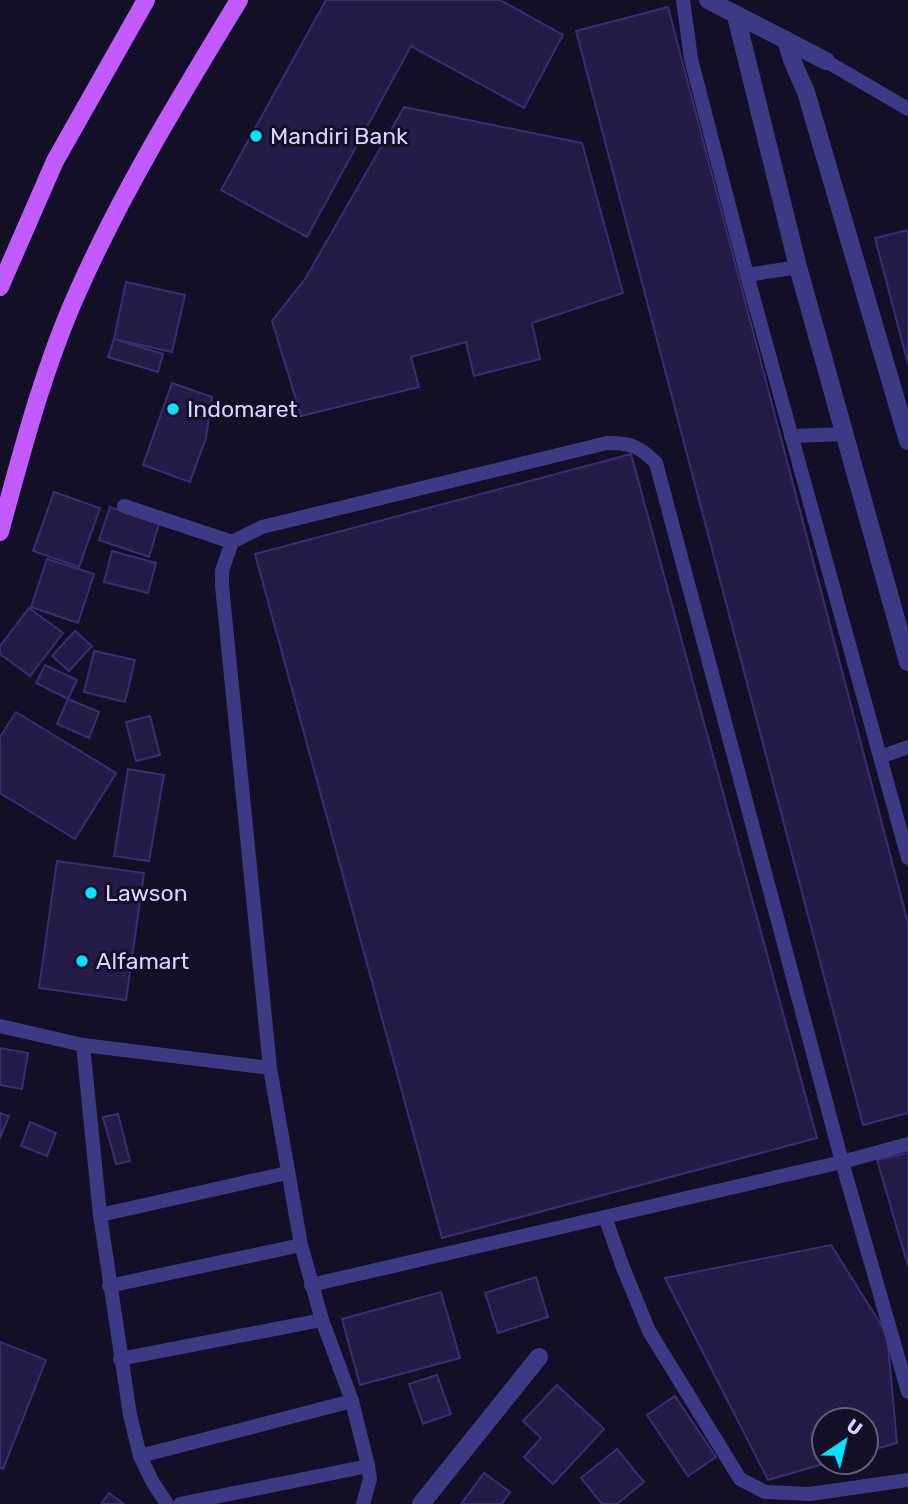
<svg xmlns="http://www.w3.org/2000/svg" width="908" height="1504" viewBox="0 0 908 1504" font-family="Rubik,sans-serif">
<rect width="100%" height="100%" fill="#130f26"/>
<!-- building -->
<g fill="#241b47" stroke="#3b2d73" stroke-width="2">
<polygon points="326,0 500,0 563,35 524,108 411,46 307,237 221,190"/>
<polygon points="668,7 908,923 908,1113 863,1125 576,31"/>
<polygon points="404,107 582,143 623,293 532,323 540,359 474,376 466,342 411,357 419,387 301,416 272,321 305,279"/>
<polygon points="908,230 908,364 875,238"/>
<polygon points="126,282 185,295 172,352 114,339"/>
<polygon points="114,339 163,354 158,372 108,357"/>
<polygon points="172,383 212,397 206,438 190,482 143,465"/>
<polygon points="631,454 817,1138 442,1238 255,554"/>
<polygon points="54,492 100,508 79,567 33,551"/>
<polygon points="110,507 159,524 149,557 99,540"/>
<polygon points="112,551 156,563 148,593 104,582"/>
<polygon points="47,559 94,574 78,623 31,607"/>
<polygon points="29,608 63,633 30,676 0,654 0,646"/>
<polygon points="75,631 92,646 69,671 52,656"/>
<polygon points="94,651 135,660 125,702 84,692"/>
<polygon points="45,665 77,680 68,699 36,683"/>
<polygon points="68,699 99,712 89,738 57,724"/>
<polygon points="16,712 116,773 75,839 0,793 0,737"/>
<polygon points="150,716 160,755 136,761 126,722"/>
<polygon points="128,769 164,775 149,861 114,856"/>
<polygon points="57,861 144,873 126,1000 39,988"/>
<polygon points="0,1048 28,1053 22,1089 0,1085"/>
<polygon points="0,1113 9,1116 0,1138"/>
<polygon points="118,1114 130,1161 116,1164 103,1117"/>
<polygon points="30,1122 56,1133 47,1156 21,1146"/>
<polygon points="908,1153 908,1266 877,1160"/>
<polygon points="831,1245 887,1334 897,1443 866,1452 866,1420 824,1420 824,1462 830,1462 768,1480 665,1278"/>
<polygon points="536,1277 548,1317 498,1333 485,1293"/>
<polygon points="441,1292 460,1358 360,1385 342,1319"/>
<polygon points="0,1342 46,1360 3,1469 0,1468"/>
<polygon points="437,1375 451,1414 423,1424 409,1384"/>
<polygon points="557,1385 604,1429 553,1484 524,1457 541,1438 523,1421"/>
<polygon points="675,1396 716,1457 688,1476 647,1415"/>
<polygon points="617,1449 644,1482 617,1504 602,1504 581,1478"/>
<polygon points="484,1473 510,1492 502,1504 461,1504"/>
<polygon points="109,1493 124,1504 101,1504"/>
</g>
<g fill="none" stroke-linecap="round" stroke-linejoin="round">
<!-- lane -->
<g stroke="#3d3a85" stroke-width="14">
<polyline points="683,0 691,59 747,275 908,858"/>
<polyline points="826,61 908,109"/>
<polyline points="747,275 798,267"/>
<polyline points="791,436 844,434"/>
<polyline points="124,506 232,542"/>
<polyline points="880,757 908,747"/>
<polyline points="0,1026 83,1045 270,1068"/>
<polyline points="83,1045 100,1215 130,1415 140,1456 152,1481 167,1504"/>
<polyline points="100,1215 287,1173"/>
<polyline points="605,1217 622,1265 649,1331 740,1479 765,1492 810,1494 908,1480"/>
<polyline points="311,1285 842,1162 908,1144"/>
<polyline points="109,1286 301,1245"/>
<polyline points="120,1359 322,1320"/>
<polyline points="140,1456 352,1401"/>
<polyline points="180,1504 368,1466"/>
<path d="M 363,1504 L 370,1479 L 368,1466 L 352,1401 L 322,1320 L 301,1245 L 270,1068 L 222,586 L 222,571 L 232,542 L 262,527 L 607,443 C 631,443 639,446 656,463 L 842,1162 L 908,1392"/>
</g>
<!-- street -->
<g stroke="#3d3a85" stroke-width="18">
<polyline points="708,0 826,61"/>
<polyline points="736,16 798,267 908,662"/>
<polyline points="786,40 792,60 806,92 908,441"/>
<polyline points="421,1504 539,1357"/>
</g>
<!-- primary -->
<g stroke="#c25bff" stroke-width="18">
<polyline points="0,287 55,161 146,0"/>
<path d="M 0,532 C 22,451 44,366 79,289 C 124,188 182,94 239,0"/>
</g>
</g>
<!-- markers -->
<g fill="#00e5ff" stroke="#130f26" stroke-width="2.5">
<circle cx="256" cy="136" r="7"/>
<circle cx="173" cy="409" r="7"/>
<circle cx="91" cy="893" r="7"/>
<circle cx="82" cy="961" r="7"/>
</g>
<g text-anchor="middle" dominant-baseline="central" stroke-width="6" stroke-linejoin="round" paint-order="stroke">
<!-- poi labels -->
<g font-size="23" fill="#d9d4ff" stroke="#130f26" text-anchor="start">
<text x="270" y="136">Mandiri Bank</text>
<text x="187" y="409">Indomaret</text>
<text x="105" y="893">Lawson</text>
<text x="96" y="961">Alfamart</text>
</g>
</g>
<!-- north arrow -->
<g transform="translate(845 1441) rotate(35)"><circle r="33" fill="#130f26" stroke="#625e7d" stroke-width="2"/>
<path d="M0-5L12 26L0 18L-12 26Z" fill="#00e5ff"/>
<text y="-10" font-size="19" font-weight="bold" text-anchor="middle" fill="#d9d4ff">U</text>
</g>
</svg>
